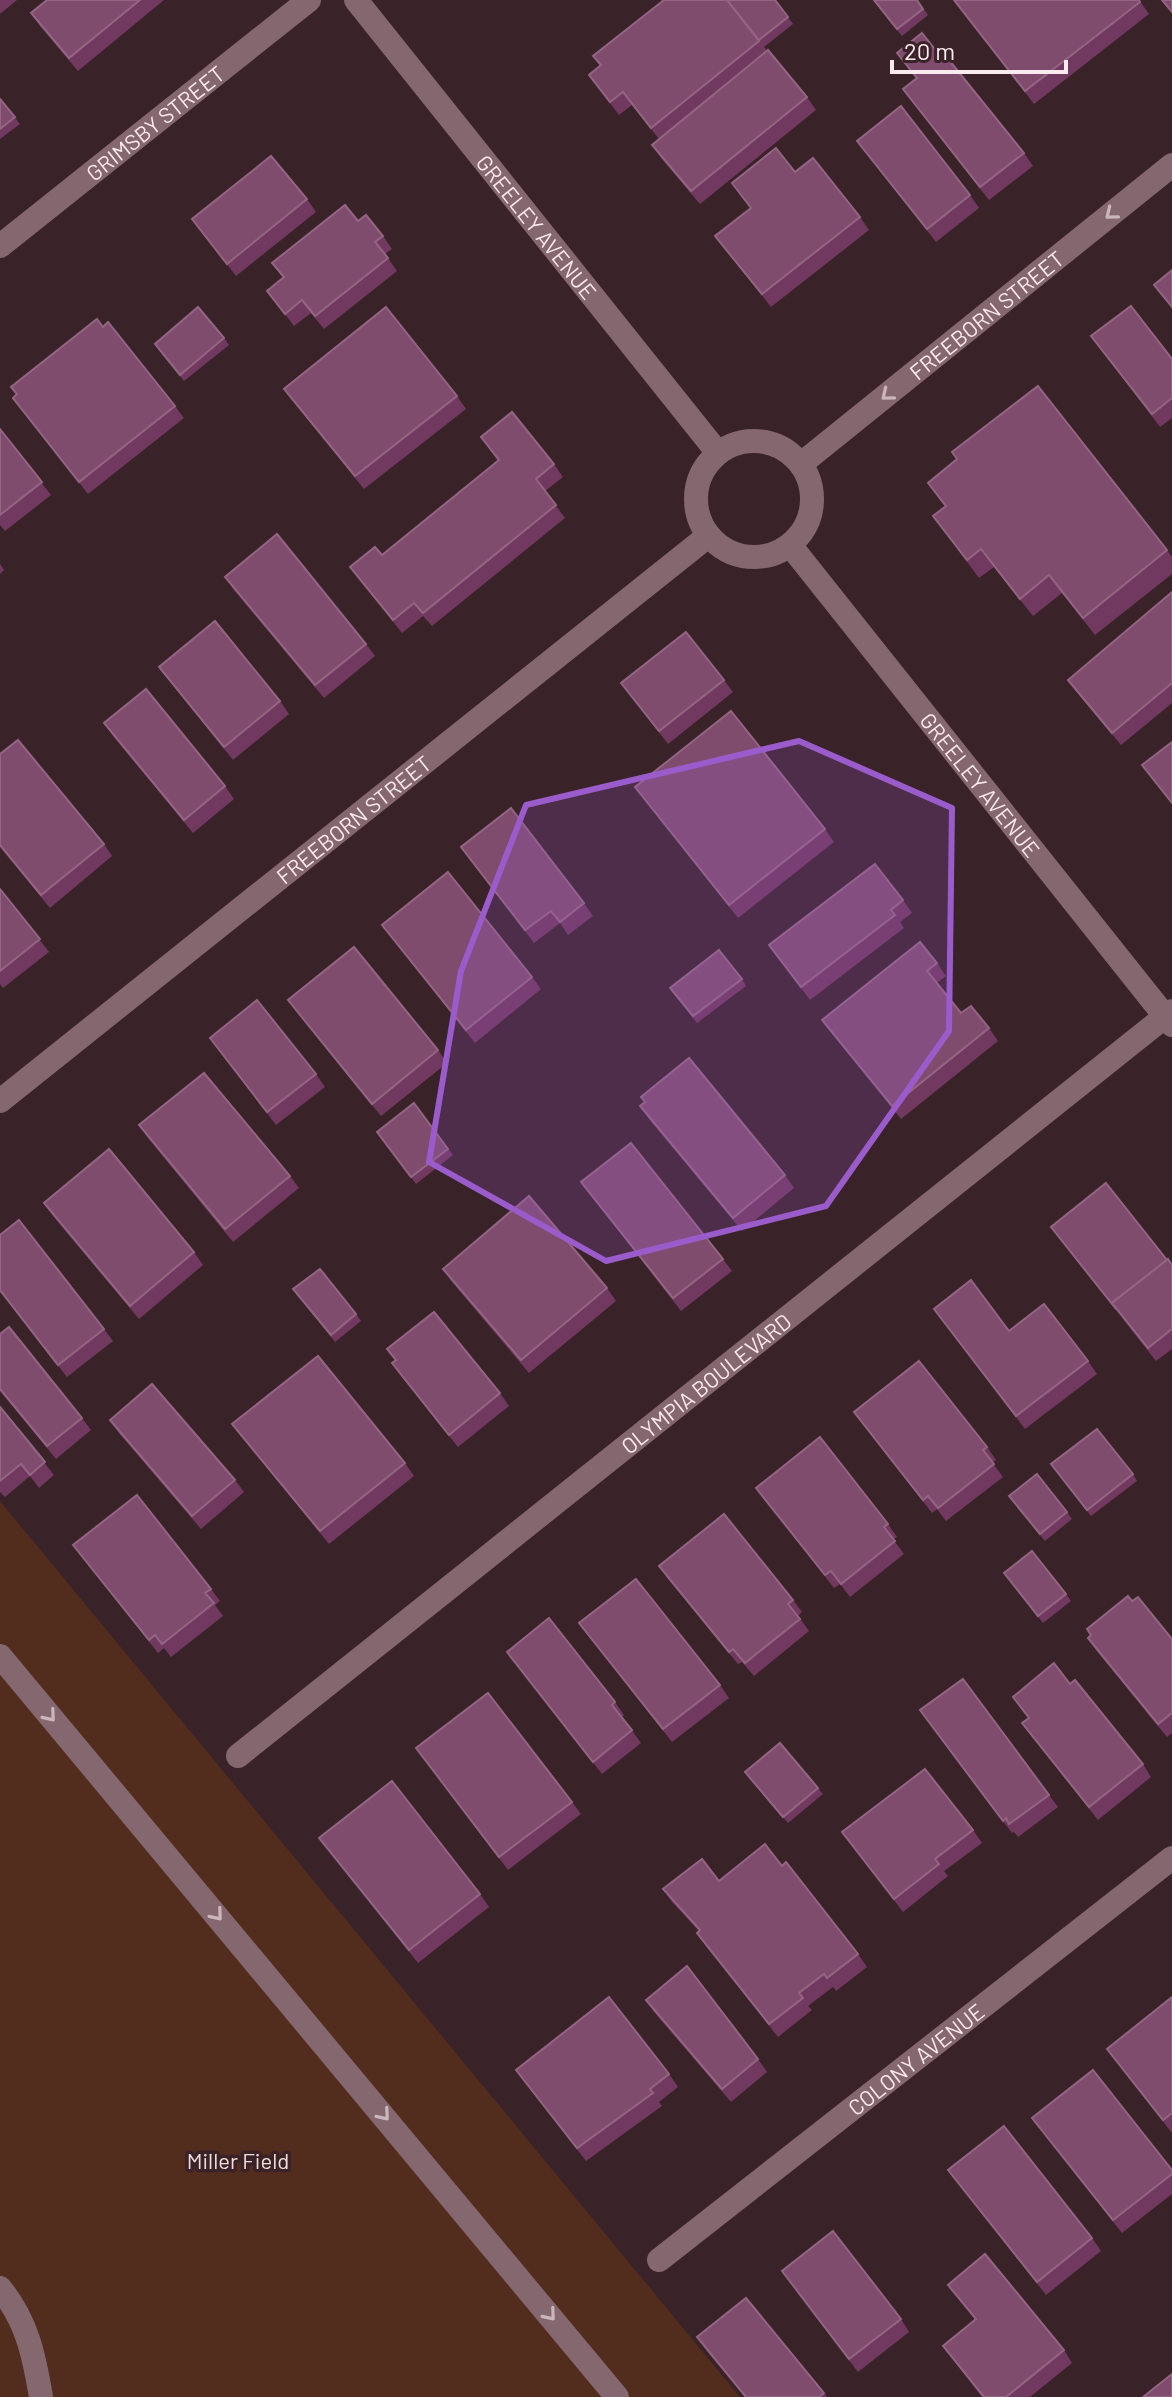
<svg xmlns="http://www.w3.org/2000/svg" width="1172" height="2397" viewBox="0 0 1172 2397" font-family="Barlow,sans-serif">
<rect width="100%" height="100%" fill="#3a2229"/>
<!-- green -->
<polygon fill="#522c1d" points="0,1501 740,2397 0,2397"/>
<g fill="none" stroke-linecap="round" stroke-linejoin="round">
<!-- lane -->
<g stroke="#84676f" stroke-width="24">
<polyline points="0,1656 617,2397"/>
<path d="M 0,2288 C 27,2321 34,2355 41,2397"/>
</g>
<!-- street -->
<g stroke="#84676f" stroke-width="24">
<path id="s1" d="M 356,0 L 718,453"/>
<path id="s2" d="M 0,246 L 309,0"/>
<circle cx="754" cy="499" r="58"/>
<path id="s3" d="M 801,464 L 1172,165"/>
<path id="s4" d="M 790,545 L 1172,1025"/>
<path id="s5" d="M 0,1101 L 708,536"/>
<path id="s6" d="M 238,1756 L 1172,1011"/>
<path id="s7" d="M 659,2260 L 1172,1858"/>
</g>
</g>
<!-- wall -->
<g fill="#71395f">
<polygon points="0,0 17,0 0,14"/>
<polygon points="47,0 164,0 78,71 40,26 31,13"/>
<polygon points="775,0 793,24 764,47 807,97 816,110 700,204 661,158 652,145 659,139 632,105 619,115 589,75 600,66 593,56"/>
<polygon points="873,0 917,0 928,15 902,36"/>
<polygon points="954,0 1139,0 1149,14 1034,104"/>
<polygon points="897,53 942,58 1024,153 1033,166 989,200 903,89 916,79"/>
<polygon points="0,99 20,124 0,139"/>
<polygon points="857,141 970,195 979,208 936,242"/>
<polygon points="795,172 860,217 869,230 771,307 715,236 751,208 732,183"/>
<polygon points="307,199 316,212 236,276 192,219"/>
<polygon points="358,221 383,236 392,249 385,254 397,271 324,329 311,313 294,326 267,291 283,278 272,263"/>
<polygon points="1091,336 1172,359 1172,418 1160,427"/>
<polygon points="224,338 229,345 184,381 155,344"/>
<polygon points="284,389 457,396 466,409 364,489"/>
<polygon points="13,398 175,406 184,418 88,494"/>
<polygon points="0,429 51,495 5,531 0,525"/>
<polygon points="481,437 554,464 563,477 545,491 565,518 432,626 423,616 402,633 350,567 382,555 498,461"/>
<polygon points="952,452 1167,550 1172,557 1172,574 1095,635 1062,593 1033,616 994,567 979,578 933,516 945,507 928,483 957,460"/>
<polygon points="0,564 4,570 0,574"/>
<polygon points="225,577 366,644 375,656 324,698 234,590"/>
<polygon points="1172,592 1172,703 1121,745 1077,692 1068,680"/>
<polygon points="159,667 280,701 289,714 233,760"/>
<polygon points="724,680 733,692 668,744 621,683"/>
<polygon points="104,723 225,786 234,799 193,833 113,736"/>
<polygon points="0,754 104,844 112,856 50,908 0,847"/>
<polygon points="635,787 825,829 834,842 738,918"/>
<polygon points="461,847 584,903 593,916 568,935 560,923 534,943"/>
<polygon points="0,889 49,952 3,988 0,984"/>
<polygon points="903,900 912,913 900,922 904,928 810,1000 769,945"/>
<polygon points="382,925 532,977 541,989 475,1043"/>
<polygon points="937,963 946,976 937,983 961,1013 989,1028 998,1041 901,1119 822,1020"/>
<polygon points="742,979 746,986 697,1023 670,988"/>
<polygon points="288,1000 438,1050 447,1063 381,1116"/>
<polygon points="210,1038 316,1074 325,1087 276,1125"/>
<polygon points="414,1103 453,1155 416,1184 377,1132"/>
<polygon points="640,1106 785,1175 794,1188 742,1231 649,1119"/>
<polygon points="139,1125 290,1176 299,1188 233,1242 148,1138"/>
<polygon points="581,1182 723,1259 732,1271 681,1311"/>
<polygon points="44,1203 194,1252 203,1265 139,1319 53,1216"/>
<polygon points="1056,1234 1172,1265 1172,1349 1156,1361"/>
<polygon points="0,1235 104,1329 113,1341 67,1377 0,1291"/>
<polygon points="443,1269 607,1288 616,1301 529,1373 452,1282"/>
<polygon points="293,1289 356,1314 361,1321 335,1342"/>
<polygon points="934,1309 1009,1331 1088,1361 1097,1374 1025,1429"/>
<polygon points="0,1334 82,1418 91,1430 56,1459 0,1391"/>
<polygon points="387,1349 500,1393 509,1406 458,1447 401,1376 392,1363 395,1360"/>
<polygon points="0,1407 54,1475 39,1488 30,1476 5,1497 0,1492"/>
<polygon points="854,1412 987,1447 996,1460 992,1462 1003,1477 946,1521 937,1509 932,1513"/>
<polygon points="110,1420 235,1480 244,1492 201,1529 119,1433"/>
<polygon points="232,1424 405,1463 414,1476 329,1544 241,1436"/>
<polygon points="1051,1464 1133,1474 1137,1481 1091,1516"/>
<polygon points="756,1488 888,1524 897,1537 893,1539 904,1554 850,1597 840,1584 834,1588"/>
<polygon points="1009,1496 1067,1512 1072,1519 1045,1541"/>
<polygon points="73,1545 211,1589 220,1601 215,1605 223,1616 171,1657 164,1648 158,1653"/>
<polygon points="659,1566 793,1600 802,1612 798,1616 809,1631 754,1676 742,1662 738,1664 668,1579"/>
<polygon points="1009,1580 1066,1594 1071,1601 1043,1623"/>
<polygon points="579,1623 720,1685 729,1698 672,1742"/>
<polygon points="1087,1629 1172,1639 1172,1733 1167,1737 1096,1650 1088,1638 1091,1635"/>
<polygon points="507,1652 615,1702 624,1715 622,1717 641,1743 602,1774"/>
<polygon points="1070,1684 1143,1764 1151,1777 1098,1820 1022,1723 1029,1718 1013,1697"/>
<polygon points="929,1723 1049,1795 1058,1807 1018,1837 1014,1832 1012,1833"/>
<polygon points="416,1748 572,1802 581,1814 508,1870"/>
<polygon points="745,1772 818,1788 823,1794 788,1823"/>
<polygon points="973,1830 982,1843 944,1871 948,1876 903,1912 842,1832"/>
<polygon points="319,1838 480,1894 489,1907 418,1963"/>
<polygon points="782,1866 858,1954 867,1967 836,1991 833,1987 808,2006 812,2010 778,2037 706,1946 697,1933 699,1931 672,1902 663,1889 719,1881"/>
<polygon points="1172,1997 1172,2133 1107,2049"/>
<polygon points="646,2000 758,2059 767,2072 731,2102 654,2012"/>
<polygon points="516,2070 669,2074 678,2087 659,2102 662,2106 586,2161"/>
<polygon points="1032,2118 1172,2170 1172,2194 1122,2233"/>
<polygon points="948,2170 1092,2238 1101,2251 1046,2295"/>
<polygon points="782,2271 901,2319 909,2332 858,2372"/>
<polygon points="948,2285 1064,2350 1072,2363 1030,2397 982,2397 943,2346 975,2319"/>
<polygon points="746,2298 827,2397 745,2397 706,2350 697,2337"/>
</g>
<!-- building -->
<g fill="#804c6e" stroke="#936582" stroke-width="2">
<polygon points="47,0 140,0 69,58 31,13"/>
<polygon points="664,0 727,0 759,41 651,128 623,92 610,102 589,75 601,65 593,56"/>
<polygon points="727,0 775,0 788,17 759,40"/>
<polygon points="874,0 917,0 923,9 897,29"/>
<polygon points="954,0 1139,0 1140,2 1025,91"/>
<polygon points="1162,0 1172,0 1172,12"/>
<polygon points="922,33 942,58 945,55 1024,153 980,187 903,89 917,78 897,53"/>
<polygon points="768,50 807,97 691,191 652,145"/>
<polygon points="0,99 15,117 0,129"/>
<polygon points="901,106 970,195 927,229 857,141"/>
<polygon points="776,148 795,172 813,158 860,217 762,294 715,236 751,208 732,183"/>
<polygon points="271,156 307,199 227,264 192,219"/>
<polygon points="345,205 358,221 366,215 383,236 375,242 388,258 315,316 302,300 285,314 267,291 284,277 272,263"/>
<polygon points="1172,270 1172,307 1154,285"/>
<polygon points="1131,306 1172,359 1172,398 1152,414 1091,336"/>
<polygon points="198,307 224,338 180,375 155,344"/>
<polygon points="386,307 457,396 355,476 284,389"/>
<polygon points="97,319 103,327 108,322 175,406 79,482 13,398 17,394 11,387"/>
<polygon points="1038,386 1167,550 1083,618 1049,575 1020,599 981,549 967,560 933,516 946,506 928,483 957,459 952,452"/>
<polygon points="512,412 554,464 536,479 556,505 423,613 414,603 393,620 350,567 375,547 382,555 499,460 481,437"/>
<polygon points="0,429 42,482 0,515"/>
<polygon points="277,534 366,644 315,685 225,577"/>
<polygon points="1172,592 1172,683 1112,733 1068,680"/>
<polygon points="215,621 280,701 224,747 159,667"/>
<polygon points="686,632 724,680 659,731 621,683"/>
<polygon points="146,689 225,786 184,820 104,723"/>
<polygon points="731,711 825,829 729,905 635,787"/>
<polygon points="18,740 104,844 41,895 0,845 0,754"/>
<polygon points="1172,742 1172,803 1142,765"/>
<polygon points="511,808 584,903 560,922 551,911 525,930 461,847"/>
<polygon points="875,864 903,900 891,910 895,915 801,987 769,945"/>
<polygon points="448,872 532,977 466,1030 382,925"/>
<polygon points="0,889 40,939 0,971"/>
<polygon points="920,942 937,963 927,971 961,1013 971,1006 989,1028 892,1106 822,1020"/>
<polygon points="354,947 438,1050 372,1104 288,1000"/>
<polygon points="719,950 742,979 693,1016 670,988"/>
<polygon points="257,1000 316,1074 267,1112 210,1038"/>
<polygon points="689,1058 785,1175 733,1218 640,1106 645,1102 641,1097"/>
<polygon points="204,1073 290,1176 225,1229 139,1125"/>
<polygon points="414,1103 448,1149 411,1177 377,1132"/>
<polygon points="631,1143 723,1259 673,1298 581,1182"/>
<polygon points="109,1149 194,1252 130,1306 44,1203"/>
<polygon points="1106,1183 1167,1260 1112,1303 1116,1309 1051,1227"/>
<polygon points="529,1196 607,1288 521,1360 443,1269"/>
<polygon points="19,1220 104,1329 58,1365 0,1290 0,1235"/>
<polygon points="1168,1259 1172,1265 1172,1329 1148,1348 1112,1303"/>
<polygon points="320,1269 356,1314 331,1335 293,1289"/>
<polygon points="971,1280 1009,1331 1044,1304 1088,1361 1016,1416 934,1309"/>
<polygon points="434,1312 500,1393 449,1435 392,1363 396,1360 387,1349"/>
<polygon points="9,1327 82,1418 47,1446 0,1389 0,1334"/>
<polygon points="318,1356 405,1463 320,1531 232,1424"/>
<polygon points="919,1361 987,1447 983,1450 994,1464 938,1508 928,1496 923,1500 854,1412"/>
<polygon points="152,1384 235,1480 192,1516 110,1420"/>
<polygon points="0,1407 45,1462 30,1475 21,1464 0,1481"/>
<polygon points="1097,1429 1133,1474 1087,1510 1051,1464"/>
<polygon points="820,1437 888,1524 884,1527 895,1541 841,1584 831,1571 825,1575 756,1488"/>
<polygon points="1037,1474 1067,1512 1040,1534 1009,1496"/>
<polygon points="137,1495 211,1589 205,1593 214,1603 162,1644 155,1635 149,1640 73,1545"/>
<polygon points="724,1514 793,1600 788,1604 800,1619 745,1663 733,1649 729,1652 659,1566"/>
<polygon points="1032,1551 1066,1594 1038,1616 1004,1573"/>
<polygon points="636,1579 720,1685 663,1729 579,1623"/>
<polygon points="1128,1596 1132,1601 1138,1597 1172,1639 1172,1713 1158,1724 1088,1638 1091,1635 1087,1629"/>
<polygon points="549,1618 615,1702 612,1705 632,1730 593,1762 507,1652"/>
<polygon points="1054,1663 1070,1684 1075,1680 1143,1764 1089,1807 1022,1723 1029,1718 1013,1697"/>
<polygon points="963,1679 1049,1795 1009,1824 1006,1818 1003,1821 920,1710"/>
<polygon points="488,1693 572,1802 499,1857 416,1748"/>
<polygon points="780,1743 818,1788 783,1817 745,1772"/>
<polygon points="925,1769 973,1830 935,1859 939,1864 894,1899 842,1832"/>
<polygon points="392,1781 480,1894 409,1950 319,1838"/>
<polygon points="765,1844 782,1866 786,1862 858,1954 827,1978 824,1974 799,1993 803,1998 769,2024 697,1933 700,1930 663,1889 702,1859 719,1881"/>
<polygon points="687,1966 758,2059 722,2089 646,2000"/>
<polygon points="609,1997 669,2074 650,2089 653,2093 577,2148 516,2070"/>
<polygon points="1172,1997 1172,2113 1163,2120 1107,2049"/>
<polygon points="1093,2070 1172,2170 1172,2174 1113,2220 1032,2118"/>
<polygon points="1004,2126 1092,2238 1037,2282 948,2170"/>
<polygon points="833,2231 901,2319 849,2359 782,2271"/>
<polygon points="985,2254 1064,2350 1006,2397 984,2397 943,2346 976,2319 948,2285"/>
<polygon points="746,2298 824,2393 819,2397 746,2397 697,2337"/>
<polygon points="1172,2374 1172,2397 1143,2397"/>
</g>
<!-- one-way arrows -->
<defs><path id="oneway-chevron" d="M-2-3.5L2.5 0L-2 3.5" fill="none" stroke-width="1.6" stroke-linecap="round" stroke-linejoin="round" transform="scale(2)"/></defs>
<g stroke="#cbb6bb">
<use href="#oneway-chevron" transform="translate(1111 214) rotate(141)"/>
<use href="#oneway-chevron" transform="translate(887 395) rotate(141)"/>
<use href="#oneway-chevron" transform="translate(50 1716) rotate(50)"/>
<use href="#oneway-chevron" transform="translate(217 1915) rotate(50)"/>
<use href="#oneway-chevron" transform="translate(384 2115) rotate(50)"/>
<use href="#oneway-chevron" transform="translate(550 2315) rotate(50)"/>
</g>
<!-- marked area -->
<path fill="#9b5ccb" fill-opacity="0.2" stroke="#9b5ccb" stroke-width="6" stroke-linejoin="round" d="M 799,741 L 952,808 L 949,1031 L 826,1206 L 606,1261 L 429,1162 L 461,971 L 526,805 Z"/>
<g text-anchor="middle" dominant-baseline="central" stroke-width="7" stroke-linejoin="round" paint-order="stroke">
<!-- street labels -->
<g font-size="22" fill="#fbeaee" stroke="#3a2229">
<text stroke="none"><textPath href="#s2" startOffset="198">GRIMSBY STREET</textPath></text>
<text stroke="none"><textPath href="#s1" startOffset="290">GREELEY AVENUE</textPath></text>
<text stroke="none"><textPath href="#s3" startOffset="238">FREEBORN STREET</textPath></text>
<text stroke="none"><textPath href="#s4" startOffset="306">GREELEY AVENUE</textPath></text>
<text stroke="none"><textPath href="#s5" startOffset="452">FREEBORN STREET</textPath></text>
<text stroke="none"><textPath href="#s6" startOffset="598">OLYMPIA BOULEVARD</textPath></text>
<text stroke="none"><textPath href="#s7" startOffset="326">COLONY AVENUE</textPath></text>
</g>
<!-- park labels -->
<g font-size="22" fill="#f3ddd5" stroke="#3a2229">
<text x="238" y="2160">Miller Field</text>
</g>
</g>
<!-- scale -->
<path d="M892 60v12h174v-12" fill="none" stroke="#fbeaee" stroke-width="4"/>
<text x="904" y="60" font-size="24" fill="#fbeaee" stroke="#3a2229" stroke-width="6" paint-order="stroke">20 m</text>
</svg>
